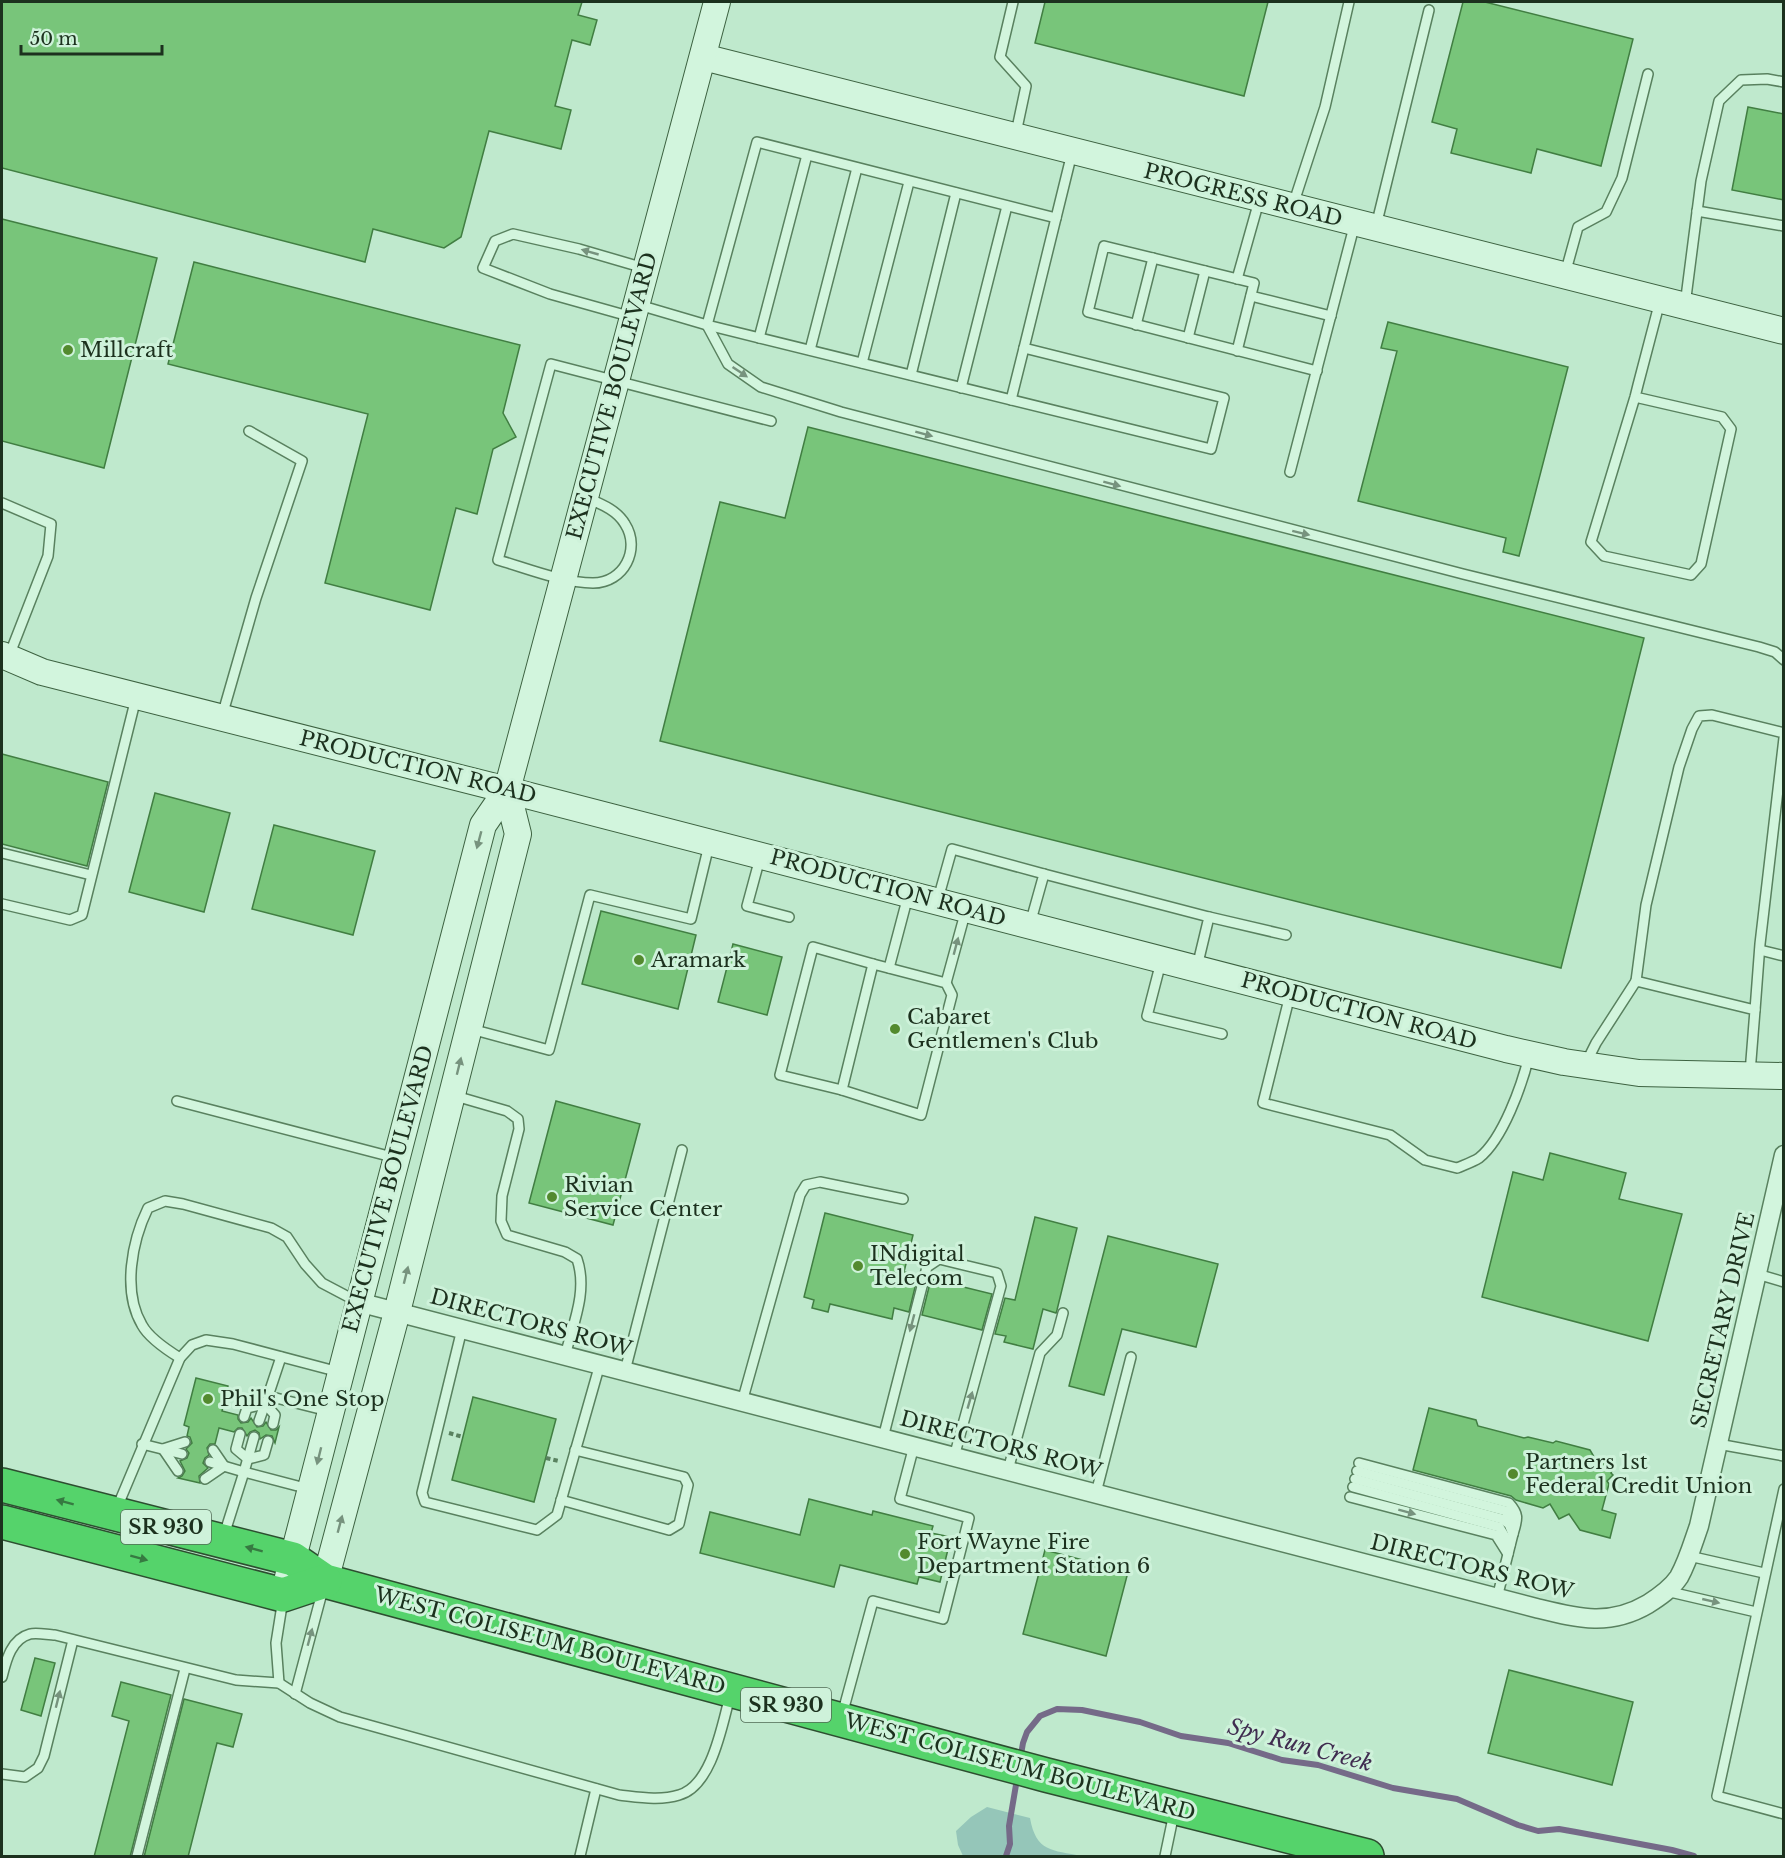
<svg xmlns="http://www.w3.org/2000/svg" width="1785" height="1858" viewBox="0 0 1785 1858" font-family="'Libre Baskerville',serif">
<rect width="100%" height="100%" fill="#bfe9cd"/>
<!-- green -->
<path fill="#95c6b9" d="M 987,1807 L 1030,1818 C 1036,1852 1052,1850 1082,1856 L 963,1856 L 958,1845 L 956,1831 L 971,1817 Z"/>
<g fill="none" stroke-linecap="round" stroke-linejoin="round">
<!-- stream -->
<g stroke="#756a88" stroke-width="6">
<polyline points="1020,1760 1023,1743 1027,1732 1040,1716 1057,1709 1082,1710 1140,1722 1181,1736 1228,1743 1282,1760 1318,1765 1393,1788 1457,1799 1518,1825 1538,1831 1559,1829 1576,1832 1672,1850 1694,1856"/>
<polyline points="1006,1856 1010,1844 1009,1826 1017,1779"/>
</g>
</g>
<!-- building -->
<g fill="#78c57a" stroke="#417e42" stroke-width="1.5">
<polygon points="2,2 582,2 578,15 597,20 590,45 572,40 555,106 571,110 561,149 489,131 461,237 444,248 373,229 365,262 2,168"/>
<polygon points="1045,2 1268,2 1244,96 1035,43"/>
<polygon points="1463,2 1485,2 1633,39 1601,166 1537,149 1531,173 1451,153 1457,129 1432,122"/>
<polygon points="1748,107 1784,114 1784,200 1732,190"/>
<polygon points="2,219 157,258 104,468 2,441"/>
<polygon points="194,262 520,345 503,413 516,437 493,449 477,514 456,508 430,610 325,583 368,414 168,364"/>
<polygon points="1388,322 1568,367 1519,556 1503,552 1506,538 1358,501 1397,351 1381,348"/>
<polygon points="808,427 1644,638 1561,968 660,741 720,502 785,518"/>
<polygon points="2,754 108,782 87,866 2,844"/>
<polygon points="155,793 230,813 204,912 129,892"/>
<polygon points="274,825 375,851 353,935 252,909"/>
<polygon points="601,911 696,935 678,1009 582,984"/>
<polygon points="733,944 782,957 767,1015 718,1002"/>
<polygon points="556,1101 640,1124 613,1225 529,1203"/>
<polygon points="1550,1153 1626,1173 1619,1199 1682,1214 1648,1341 1482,1297 1513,1172 1543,1180"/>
<polygon points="825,1213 913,1235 904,1272 918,1275 909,1312 894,1308 892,1319 830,1304 828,1312 812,1308 814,1300 804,1297"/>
<polygon points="1035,1217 1077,1228 1057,1310 1056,1313 1043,1309 1033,1349 1004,1342 1006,1336 995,1334 1005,1298 1015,1300"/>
<polygon points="1108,1236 1218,1264 1196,1347 1122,1329 1104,1395 1069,1386"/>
<polygon points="931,1279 992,1294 982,1330 922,1315"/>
<polygon points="196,1378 228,1386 222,1411 238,1415 238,1419 241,1423 248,1422 251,1418 257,1427 263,1426 266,1422 271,1430 276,1430 279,1427 275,1443 272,1436 266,1435 260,1439 259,1433 255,1430 250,1432 247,1436 242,1428 238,1428 234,1432 219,1428 215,1444 210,1444 207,1448 209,1455 205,1458 203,1463 208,1468 199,1476 200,1483 178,1478 182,1476 185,1471 180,1461 187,1458 189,1453 186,1449 192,1443 190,1437 187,1436 189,1427 184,1425"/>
<polygon points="473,1397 556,1419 534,1502 452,1480"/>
<polygon points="1429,1408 1476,1420 1478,1426 1524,1438 1528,1437 1553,1443 1556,1441 1590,1450 1597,1462 1614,1467 1611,1473 1613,1475 1607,1481 1609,1484 1602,1510 1616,1514 1610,1538 1580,1530 1569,1514 1559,1519 1550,1504 1543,1508 1516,1500 1511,1496 1413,1470"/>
<polygon points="809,1499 872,1515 873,1511 933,1526 931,1533 951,1537 940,1582 919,1577 917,1584 840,1565 834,1587 700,1553 710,1512 800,1535"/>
<polygon points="1045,1550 1128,1572 1106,1656 1023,1634"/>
<polygon points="35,1658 55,1663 41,1716 21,1710"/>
<polygon points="1509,1670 1633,1702 1612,1785 1488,1753"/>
<polygon points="121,1682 171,1695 130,1857 94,1857 129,1721 112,1716"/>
<polygon points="184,1699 242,1714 233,1747 217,1743 188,1857 144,1857"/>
</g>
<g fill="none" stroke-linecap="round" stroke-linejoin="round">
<defs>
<g id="lane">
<polyline points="1013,2 1000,57 1026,86 1016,133"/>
<polyline points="1293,205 1325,107 1349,2"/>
<polyline points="1697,211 1784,226"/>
<polyline points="1056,218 757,142 707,325 728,364 761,387 841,412 1463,574 1759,647 1775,652 1784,660"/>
<polyline points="1376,226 1429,10"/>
<polyline points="1565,274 1578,227 1606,212 1622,178 1648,74"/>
<polyline points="1237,279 1259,201"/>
<polyline points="1251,296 1331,316"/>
<polyline points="639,305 707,325 1211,449 1224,398 1024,348 1072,153"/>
<polyline points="1685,305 1701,181 1719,101 1741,80 1767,79 1784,82"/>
<polyline points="632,317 550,294 483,268 495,241 513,234 579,249 644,268"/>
<polyline points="1136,325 1153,258"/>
<polyline points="759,338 807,155"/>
<polyline points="1188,338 1205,271"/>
<polyline points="810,350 857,168"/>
<polyline points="1237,351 1254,283 1104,246 1088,312 1317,371"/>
<polyline points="862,363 909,182"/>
<polyline points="911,375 956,193"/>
<polyline points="961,388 1007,206"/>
<polyline points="1635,397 1722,417 1731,429 1701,564 1691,575 1604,556 1591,542 1635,397 1638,385 1660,301"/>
<polyline points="1011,400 1024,348"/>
<polyline points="1290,472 1355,223"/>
<path d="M 587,498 C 601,504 617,510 625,524 C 641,549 624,583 593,583 C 563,583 526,568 498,560 L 551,364 L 771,421"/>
<polyline points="2,503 51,524 48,556 9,656"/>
<polyline points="222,716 256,598 302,461 249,431"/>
<polyline points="2,853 91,875"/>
<polyline points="760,858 747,906 789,917"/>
<polyline points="1044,874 1209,917 1197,967"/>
<polyline points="938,899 952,849 1044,874 1030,924"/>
<polyline points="2,904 70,920 82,915 136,698"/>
<polyline points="1209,917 1286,935"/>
<polyline points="1760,950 1784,956"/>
<polyline points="1161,962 1147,1016 1222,1034"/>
<polygon points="873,964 946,983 952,995 921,1115 842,1090"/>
<polyline points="889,968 908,896"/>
<polyline points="1636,981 1646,905 1679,767 1692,729 1699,716 1712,715 1784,733"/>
<polyline points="946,983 966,910"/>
<path d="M 1290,995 L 1263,1103 L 1390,1135 L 1425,1160 L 1457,1168 C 1464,1165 1473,1162 1479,1158 C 1503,1139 1522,1085 1529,1056"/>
<polyline points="1755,1010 1760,944 1784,738"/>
<polyline points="471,1029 549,1050 590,895 691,919 709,845"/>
<polyline points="1586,1063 1596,1043 1636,981 1755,1010 1750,1073"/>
<polyline points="842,1090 780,1075 813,947 873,964"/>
<path d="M 452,1095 L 507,1111 L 518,1119 L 519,1129 L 502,1196 L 501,1221 L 507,1235 L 565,1252 L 577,1259 C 588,1291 573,1324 565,1356"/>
<polyline points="177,1101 396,1158"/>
<polyline points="1757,1274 1784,1282"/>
<polyline points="462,1329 422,1493 425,1502 537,1530 557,1515 600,1364"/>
<polyline points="281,1357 268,1396 328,1411"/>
<path d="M 180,1358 C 167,1350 149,1338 142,1325 C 122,1291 132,1241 148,1208 L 165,1201 L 183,1204 L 271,1228 L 287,1237 L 305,1264 L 322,1283 L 358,1302"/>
<polyline points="625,1371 682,1150"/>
<polyline points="742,1402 800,1195 806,1185 820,1182 903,1199"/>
<polyline points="244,1417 247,1408 265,1404 275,1415 273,1424"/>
<polyline points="259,1421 266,1401"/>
<polyline points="240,1434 236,1449 248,1459 264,1455 268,1441"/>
<polyline points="883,1438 927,1267 939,1259 997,1273 1001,1286 954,1457"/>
<polyline points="142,1444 182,1454"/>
<polyline points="1718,1444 1784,1456"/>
<polyline points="210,1462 244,1472 254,1437"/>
<path d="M 1359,1463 L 1509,1503 C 1520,1515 1517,1520 1513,1534"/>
<polyline points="1008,1470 1040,1353 1057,1335 1063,1313"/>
<polyline points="178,1471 163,1449 185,1442"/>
<polyline points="1357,1471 1506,1511 1514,1526"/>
<polyline points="205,1479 224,1466 213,1450"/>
<polyline points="1355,1479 1502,1519 1509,1524 1513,1534 1497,1598"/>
<polyline points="1353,1487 1499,1527 1510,1545"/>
<polyline points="1784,1489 1717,1796 1784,1814"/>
<polyline points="1096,1493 1131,1357"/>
<polyline points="1350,1497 1496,1535 1508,1554"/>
<polyline points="561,1500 669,1530 679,1524 688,1485 684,1477 575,1450"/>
<polyline points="116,1510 180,1358 192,1345 206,1340 233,1344 339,1372"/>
<polyline points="224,1535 244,1472 309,1489"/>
<polyline points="1689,1556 1764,1573"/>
<polyline points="1666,1591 1756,1612"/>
<path d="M 2,1677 C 6,1661 11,1639 30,1634 C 37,1632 48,1635 55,1635 L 236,1680 L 279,1683 L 310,1703 L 340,1717 L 619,1795 C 638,1797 660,1801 679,1795 C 712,1786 722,1725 730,1696"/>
<polyline points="279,1683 276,1643 283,1599"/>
<polyline points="295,1694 323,1589"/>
<polyline points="842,1715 873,1601 943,1619 969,1518 900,1499 914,1446"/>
<polyline points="2,1774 25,1777 38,1768 44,1756 73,1640"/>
<polyline points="137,1856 185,1669"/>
<polyline points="580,1856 596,1789"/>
<polyline points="1165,1856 1174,1813"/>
</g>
<path id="street" d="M 358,1302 L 1536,1608 C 1577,1618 1609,1627 1648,1604 C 1659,1597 1671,1589 1679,1577 C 1688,1561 1693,1543 1699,1526 L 1784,1155"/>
<g id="secondary">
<polyline points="703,57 1784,331"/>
<polyline points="2,655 42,672 507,790 1506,1049 1564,1062 1639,1073 1784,1076"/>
<polyline points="288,1577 483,825 507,790 717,2"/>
<polyline points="325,1581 397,1312 518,834 507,790"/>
</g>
<g id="highway">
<polyline points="2,1485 293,1559 325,1581 1046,1775 1367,1856"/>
<polyline points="2,1522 283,1595 325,1581"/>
</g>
</defs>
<!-- lane casing -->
<use href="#lane" stroke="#59815f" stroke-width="12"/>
<!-- street casing -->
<use href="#street" stroke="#59815f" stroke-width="21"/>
<!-- secondary casing -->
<use href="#secondary" stroke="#3d6241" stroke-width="28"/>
<!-- highway casing -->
<use href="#highway" stroke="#2d4e30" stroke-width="36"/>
<!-- path -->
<g stroke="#59815f" stroke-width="4" stroke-dasharray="4.5 3" stroke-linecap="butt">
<polyline points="449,1433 463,1437"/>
<polyline points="546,1458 559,1461"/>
</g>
<!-- lane -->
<use href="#lane" stroke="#d2f5dd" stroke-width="9"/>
<!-- street -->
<use href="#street" stroke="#d2f5dd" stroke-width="18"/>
<!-- secondary -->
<use href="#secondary" stroke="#d2f5dd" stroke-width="26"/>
<!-- highway -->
<use href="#highway" stroke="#55d36b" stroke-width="33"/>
</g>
<!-- one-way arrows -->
<defs><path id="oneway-solid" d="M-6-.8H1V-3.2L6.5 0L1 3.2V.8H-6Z" transform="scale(1.5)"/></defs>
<g fill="#77937e">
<use href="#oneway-solid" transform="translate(590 252) rotate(-164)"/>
<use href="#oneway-solid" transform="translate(740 372) rotate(34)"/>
<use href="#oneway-solid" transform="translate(924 434) rotate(15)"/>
<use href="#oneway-solid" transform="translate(1112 484) rotate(15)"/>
<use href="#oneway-solid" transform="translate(1301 533) rotate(14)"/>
<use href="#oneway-solid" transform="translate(479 840) rotate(105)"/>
<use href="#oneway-solid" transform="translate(956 946) rotate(-75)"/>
<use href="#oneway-solid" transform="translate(459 1066) rotate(-76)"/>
<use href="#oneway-solid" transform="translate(406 1275) rotate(-76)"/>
<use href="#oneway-solid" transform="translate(912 1323) rotate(105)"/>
<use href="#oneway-solid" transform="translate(970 1400) rotate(-74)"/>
<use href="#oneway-solid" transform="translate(319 1456) rotate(104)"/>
<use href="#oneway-solid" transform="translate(1407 1512) rotate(15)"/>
<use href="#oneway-solid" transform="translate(340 1524) rotate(-75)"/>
<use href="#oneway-solid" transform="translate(1711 1601) rotate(13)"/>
<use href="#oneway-solid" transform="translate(310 1637) rotate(-75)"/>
<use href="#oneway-solid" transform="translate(58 1699) rotate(-76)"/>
</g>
<g fill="#367a41">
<use href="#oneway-solid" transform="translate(65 1502) rotate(-165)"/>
<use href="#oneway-solid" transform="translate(254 1549) rotate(-165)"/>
<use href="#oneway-solid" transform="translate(139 1558) rotate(15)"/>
</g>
<!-- markers -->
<g fill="#538a2e" stroke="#cef2da" stroke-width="2">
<circle cx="68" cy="350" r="6"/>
<circle cx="639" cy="960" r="6"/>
<circle cx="895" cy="1029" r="6"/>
<circle cx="552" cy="1197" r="6"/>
<circle cx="858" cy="1266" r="6"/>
<circle cx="208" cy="1399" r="6"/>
<circle cx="1513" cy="1474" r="6"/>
<circle cx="905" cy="1554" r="6"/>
</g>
<g text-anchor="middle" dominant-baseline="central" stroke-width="6" stroke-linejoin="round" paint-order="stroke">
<!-- shield labels -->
<g fill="#cef2da" stroke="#516b56" stroke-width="1.5">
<rect x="121" y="1510" width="90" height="34" rx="4.5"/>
<rect x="741" y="1688" width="90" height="34" rx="4.5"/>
</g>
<g font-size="20" font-weight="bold" fill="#1c311e">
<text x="166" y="1527">SR 930</text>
<text x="786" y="1705">SR 930</text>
</g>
<!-- street labels -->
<g font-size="21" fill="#1c311e" stroke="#cef2da">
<text transform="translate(1243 195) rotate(14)">PROGRESS ROAD</text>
<text transform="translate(612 396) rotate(-75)">EXECUTIVE BOULEVARD</text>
<text transform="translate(418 767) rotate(14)">PRODUCTION ROAD</text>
<text transform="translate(888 888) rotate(15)">PRODUCTION ROAD</text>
<text transform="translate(1359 1011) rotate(15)">PRODUCTION ROAD</text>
<text transform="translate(388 1189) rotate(-75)">EXECUTIVE BOULEVARD</text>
<text transform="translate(1723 1320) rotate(-77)">SECRETARY DRIVE</text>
<text transform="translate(531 1323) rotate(15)">DIRECTORS ROW</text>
<text transform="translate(1001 1445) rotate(15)">DIRECTORS ROW</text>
<text transform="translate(1472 1567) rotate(14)">DIRECTORS ROW</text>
<text transform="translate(550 1641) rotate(15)">WEST COLISEUM BOULEVARD</text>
<text transform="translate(1020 1767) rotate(15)">WEST COLISEUM BOULEVARD</text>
</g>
<!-- poi labels -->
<g font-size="21" fill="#1c311e" stroke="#cef2da" text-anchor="start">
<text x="80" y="350">Millcraft</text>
<text x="651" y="960">Aramark</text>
<text x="907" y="1017">Cabaret<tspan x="907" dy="24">Gentlemen's Club</tspan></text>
<text x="564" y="1185">Rivian<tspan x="564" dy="24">Service Center</tspan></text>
<text x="870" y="1254">INdigital<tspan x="870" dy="24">Telecom</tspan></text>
<text x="220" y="1399">Phil's One Stop</text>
<text x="1525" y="1462">Partners 1st<tspan x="1525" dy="24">Federal Credit Union</tspan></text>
<text x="917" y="1542">Fort Wayne Fire<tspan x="917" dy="24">Department Station 6</tspan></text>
</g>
<!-- water labels -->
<g font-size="22" font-style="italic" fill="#402d50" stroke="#cef2da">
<text transform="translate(1300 1745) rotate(15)">Spy Run Creek</text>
</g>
</g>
<!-- border -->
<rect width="1785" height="1858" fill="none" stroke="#1c311e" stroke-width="6"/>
<!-- scale -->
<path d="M21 45v9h141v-9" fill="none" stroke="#1c311e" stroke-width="3"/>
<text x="30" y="45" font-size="18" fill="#1c311e" stroke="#cef2da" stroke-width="4.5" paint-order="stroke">50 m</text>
</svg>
